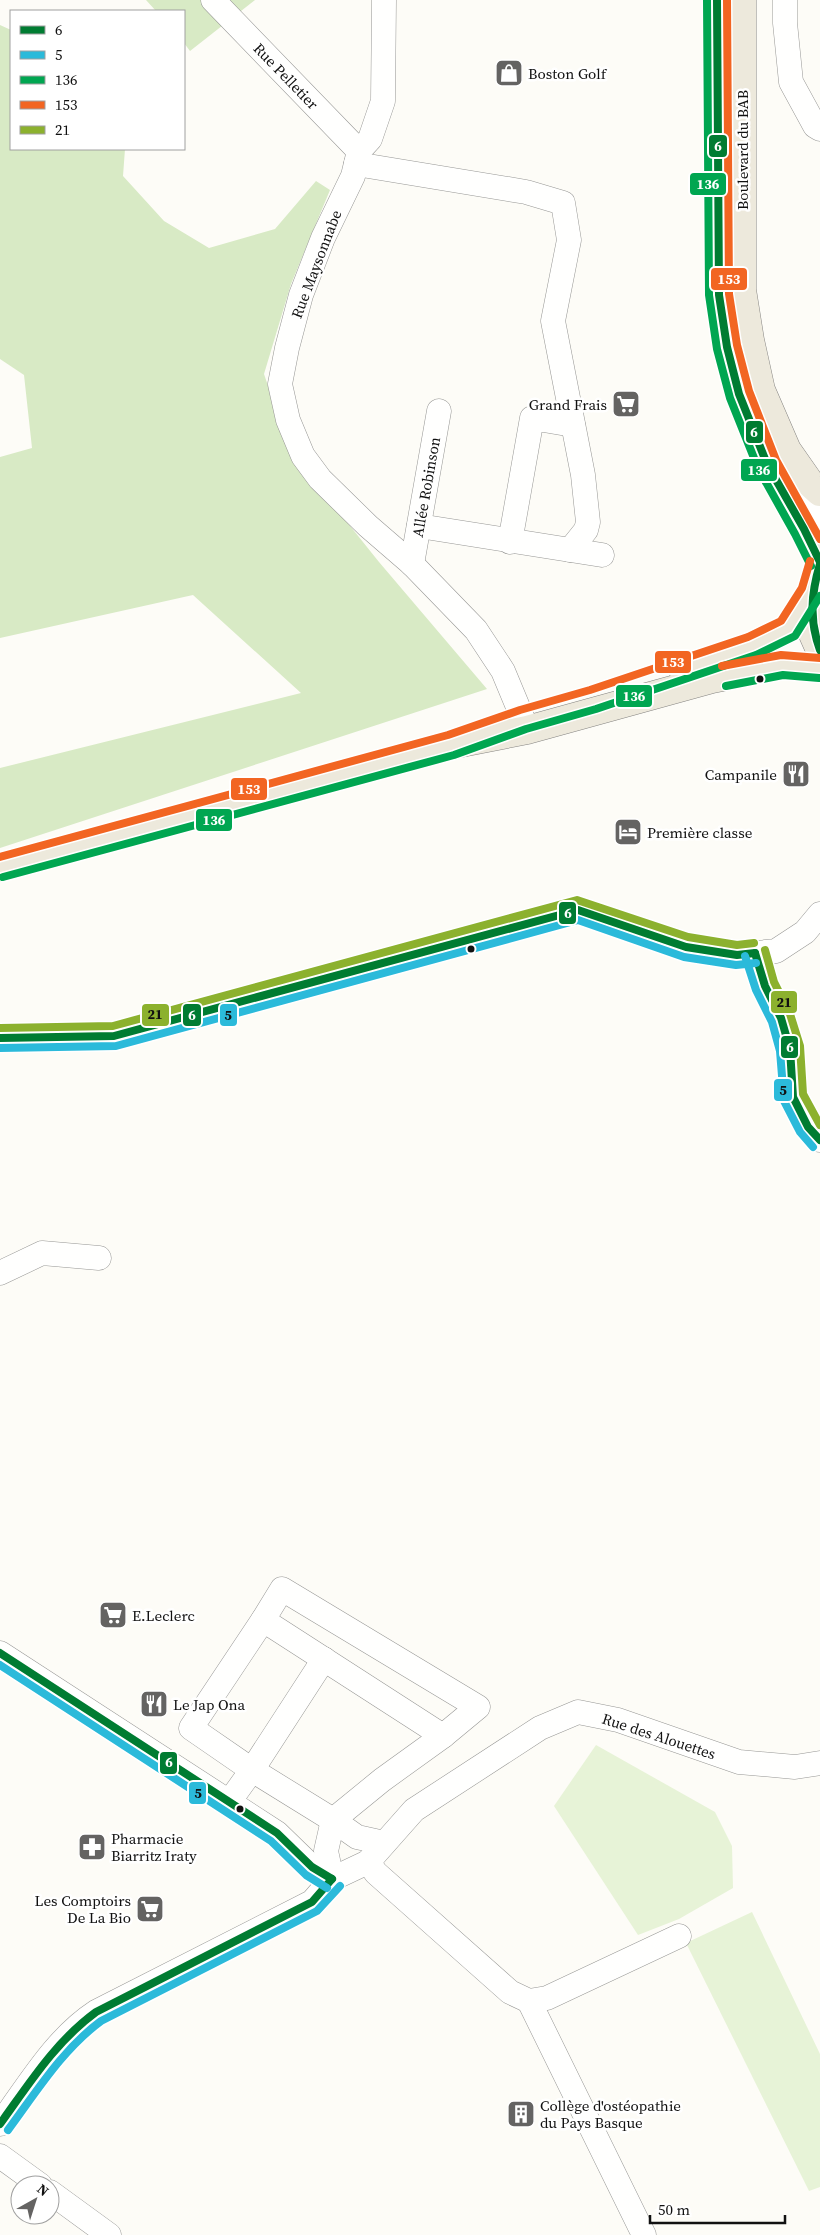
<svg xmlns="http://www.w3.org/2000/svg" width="820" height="2235" viewBox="0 0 820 2235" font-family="'Source Serif 4',serif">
<rect width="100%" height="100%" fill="#fdfcf7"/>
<!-- green -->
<g fill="#e7f3d7">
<polygon points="596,1745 715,1812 732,1846 733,1888 679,1919 638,1935 554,1806"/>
<polygon points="752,1912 820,2054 820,2187 809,2191 686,1943"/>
</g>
<!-- forest -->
<g fill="#d8eac5">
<polygon points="146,0 255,0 190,51 184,43 184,11 156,11"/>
<polygon points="0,25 11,30 11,149 125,149 123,176 164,221 209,248 275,229 316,181 330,190 291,284 264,374 290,451 379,562 487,689 0,848 0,768 301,693 193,595 0,638 0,457 32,448 24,375 0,359"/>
</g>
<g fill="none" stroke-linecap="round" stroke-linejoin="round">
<defs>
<g id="minor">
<polyline points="213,0 359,151"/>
<polyline points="384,0 383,101 370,139 359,151 353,176 323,238 301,295 287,348 280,384 288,420 303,456 320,479 368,526 412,564 476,630 503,671 523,719"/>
<polyline points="785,0 785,23 791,82 815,126 820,129"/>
<polyline points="356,164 526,192 563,203 569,240 553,321 583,475 588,522 586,530 570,550"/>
<polyline points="786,476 806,505 820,530"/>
<polyline points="419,526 602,555"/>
<polyline points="510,542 532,418 573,425"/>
<polyline points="412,564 439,411"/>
<polyline points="755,953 765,986 781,1018 790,1049 793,1097 808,1127 820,1140"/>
<polyline points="0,1038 114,1036 578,910 686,947 737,955 776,951 805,932 820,914"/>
<polyline points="0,1273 42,1253 99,1258"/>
<polygon points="263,1620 443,1736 382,1780 333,1820 252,1770 191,1728"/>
<polyline points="263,1620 282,1589 478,1707 443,1736"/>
<polyline points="0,1653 277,1833 312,1867 332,1879"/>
<polyline points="229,1802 252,1770 324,1659"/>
<polyline points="368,1862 376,1873 510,1992 529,2001 547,1998 679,1936"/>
<polyline points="332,1879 326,1851 333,1820 357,1837 384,1843"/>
<polyline points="529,2001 644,2235"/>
<path d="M 0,2124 C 29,2085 55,2039 96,2012 L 312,1902 L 332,1879 L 368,1862 L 414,1810 L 540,1728 L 578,1712 L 618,1720 L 739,1762 L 795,1767 L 820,1763"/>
<polyline points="0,2156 40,2185"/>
<polyline points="50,2192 109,2235"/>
</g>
<g id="major">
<polyline points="717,0 719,295 727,347 739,394 767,464 804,529 820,562"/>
<polyline points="742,0 742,290 750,340 761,390 787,450 810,483 820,492"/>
<polyline points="812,591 812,632 820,650"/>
<polyline points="683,670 752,646 788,629 811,592"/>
<polyline points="0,867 451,745 527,730 712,679 782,665 820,668"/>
</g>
</defs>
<!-- minor casing -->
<use href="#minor" stroke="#979795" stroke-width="25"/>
<!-- major casing -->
<use href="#major" stroke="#858482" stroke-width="29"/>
<!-- minor -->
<use href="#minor" stroke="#fffffe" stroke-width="24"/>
<!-- major -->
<use href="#major" stroke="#ede9dc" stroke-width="28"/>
<defs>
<g id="bus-1">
<polyline points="717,0 719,295 727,347 739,394 767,464 804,529 820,562"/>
<path d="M 820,564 C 811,594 809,620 820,650"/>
<polyline points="755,953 765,986 781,1018 790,1049 793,1097 808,1127 820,1140"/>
<polyline points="0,1038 114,1036 578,910 686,947 737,955 755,953"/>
<polyline points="0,1653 277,1833 312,1867 332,1879"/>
<path d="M 0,2124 C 29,2084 55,2042 96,2012 L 312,1902 L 332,1879"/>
</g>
<g id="bus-2">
<polyline points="745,956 756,990 772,1022 780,1051 784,1101 800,1132 813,1147"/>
<polyline points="0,1048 116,1046 578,920 684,957 736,965 756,963"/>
<polyline points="0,1665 271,1841 306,1875 327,1888"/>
<path d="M 8,2130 C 37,2091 62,2050 101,2021 L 317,1911 L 340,1886"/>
</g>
<g id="bus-3">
<polyline points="707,0 709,295 717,349 730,398 758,468 795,534 811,566"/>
<polyline points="726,686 783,675 819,678"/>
<polyline points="3,877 454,755 526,729 596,709 756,655 795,636 820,596"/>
</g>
<g id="bus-4">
<polyline points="727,0 729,294 737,345 749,391 776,460 820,539"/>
<polyline points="722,666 781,655 820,658"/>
<polyline points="0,857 448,735 520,710 590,690 748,637 781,621 802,588 810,561"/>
</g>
<g id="bus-5">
<polyline points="765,950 774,982 790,1014 800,1046 803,1094 820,1125"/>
<polyline points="0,1028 113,1026 577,900 688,937 737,945 754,943"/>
</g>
</defs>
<!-- bus-1 casing -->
<use href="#bus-1" stroke="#fff" stroke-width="11"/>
<!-- bus-2 casing -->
<use href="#bus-2" stroke="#fff" stroke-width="11"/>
<!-- bus-3 casing -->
<use href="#bus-3" stroke="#fff" stroke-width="11"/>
<!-- bus-4 casing -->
<use href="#bus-4" stroke="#fff" stroke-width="11"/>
<!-- bus-5 casing -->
<use href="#bus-5" stroke="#fff" stroke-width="11"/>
<!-- bus-1 -->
<use href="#bus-1" stroke="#007c32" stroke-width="8"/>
<!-- bus-2 -->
<use href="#bus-2" stroke="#2bbada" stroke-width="8"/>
<!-- bus-3 -->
<use href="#bus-3" stroke="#00a651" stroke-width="8"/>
<!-- bus-4 -->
<use href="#bus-4" stroke="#f26522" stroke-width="8"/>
<!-- bus-5 -->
<use href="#bus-5" stroke="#8cb12e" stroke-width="8"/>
</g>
<!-- icons -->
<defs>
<symbol id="shop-square" viewBox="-11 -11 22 22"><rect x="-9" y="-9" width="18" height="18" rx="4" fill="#646362" stroke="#fff"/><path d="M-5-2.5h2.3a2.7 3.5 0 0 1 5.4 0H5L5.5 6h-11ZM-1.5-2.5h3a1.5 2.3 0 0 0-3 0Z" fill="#fff"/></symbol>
<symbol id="supermarket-square" viewBox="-11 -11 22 22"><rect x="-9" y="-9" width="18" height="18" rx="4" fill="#646362" stroke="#fff"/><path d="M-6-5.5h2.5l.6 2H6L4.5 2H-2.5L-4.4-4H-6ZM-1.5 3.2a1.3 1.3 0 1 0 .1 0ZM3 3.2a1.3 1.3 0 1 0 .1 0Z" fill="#fff"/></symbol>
<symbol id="restaurant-square" viewBox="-11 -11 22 22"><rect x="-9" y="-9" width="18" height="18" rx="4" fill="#646362" stroke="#fff"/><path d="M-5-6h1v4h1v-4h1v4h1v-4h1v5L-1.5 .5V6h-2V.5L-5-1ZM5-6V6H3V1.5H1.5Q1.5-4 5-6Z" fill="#fff"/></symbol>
<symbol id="hotel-square" viewBox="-11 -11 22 22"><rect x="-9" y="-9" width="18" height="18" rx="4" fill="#646362" stroke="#fff"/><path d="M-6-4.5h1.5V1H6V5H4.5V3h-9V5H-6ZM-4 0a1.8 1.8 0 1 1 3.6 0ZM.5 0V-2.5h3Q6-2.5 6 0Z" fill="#fff"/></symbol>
<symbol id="pharmacy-square" viewBox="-11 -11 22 22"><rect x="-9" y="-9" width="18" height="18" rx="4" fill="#646362" stroke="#fff"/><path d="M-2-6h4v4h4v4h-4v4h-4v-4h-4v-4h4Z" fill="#fff"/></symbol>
<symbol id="building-square" viewBox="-11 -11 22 22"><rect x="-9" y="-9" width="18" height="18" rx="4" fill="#646362" stroke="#fff"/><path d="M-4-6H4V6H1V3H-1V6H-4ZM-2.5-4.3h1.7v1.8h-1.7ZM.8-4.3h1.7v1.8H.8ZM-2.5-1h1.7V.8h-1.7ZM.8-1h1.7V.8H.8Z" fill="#fff"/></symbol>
</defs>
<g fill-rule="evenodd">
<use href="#shop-square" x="493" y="57" width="32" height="32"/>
<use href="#supermarket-square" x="610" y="388" width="32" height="32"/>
<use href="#restaurant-square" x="780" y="758" width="32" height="32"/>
<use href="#hotel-square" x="612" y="816" width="32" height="32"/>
<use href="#supermarket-square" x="97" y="1599" width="32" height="32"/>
<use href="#restaurant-square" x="138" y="1688" width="32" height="32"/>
<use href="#pharmacy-square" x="76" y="1831" width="32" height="32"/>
<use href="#supermarket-square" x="134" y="1893" width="32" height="32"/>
<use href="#building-square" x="505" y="2098" width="32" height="32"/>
</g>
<!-- markers -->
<g fill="#111" stroke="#fff" stroke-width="2">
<circle cx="760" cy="679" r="4.5"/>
<circle cx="471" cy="949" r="4.5"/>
<circle cx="240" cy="1809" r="4.5"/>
</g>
<g text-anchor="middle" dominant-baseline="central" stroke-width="5" stroke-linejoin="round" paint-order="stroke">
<!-- poi labels -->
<g font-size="15" fill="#111" stroke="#fff" text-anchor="start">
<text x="528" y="73">Boston Golf</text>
<text x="607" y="404" text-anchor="end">Grand Frais</text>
<text x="777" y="774" text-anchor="end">Campanile</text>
<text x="647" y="832">Première classe</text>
<text x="132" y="1615">E.Leclerc</text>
<text x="173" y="1704">Le Jap Ona</text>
<text x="111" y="1838">Pharmacie<tspan x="111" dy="17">Biarritz Iraty</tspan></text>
<text x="131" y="1900" text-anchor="end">Les Comptoirs<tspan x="131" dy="17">De La Bio</tspan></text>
<text x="540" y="2105">Collège d'ostéopathie<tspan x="540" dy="17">du Pays Basque</tspan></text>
</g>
<!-- street labels -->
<g font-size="15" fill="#111" stroke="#fff">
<text transform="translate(286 76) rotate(46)">Rue Pelletier</text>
<text transform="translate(742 150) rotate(-90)">Boulevard du BAB</text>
<text transform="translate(316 264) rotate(-69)">Rue Maysonnabe</text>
<text transform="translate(426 487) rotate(-80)">Allée Robinson</text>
<text transform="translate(659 1736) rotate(18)">Rue des Alouettes</text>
</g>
</g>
<g stroke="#fff" stroke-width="2">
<rect x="708" y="134" width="20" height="24" rx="5" fill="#007c32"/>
<rect x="689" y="172" width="38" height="24" rx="5" fill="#00a651"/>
<rect x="710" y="267" width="38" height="24" rx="5" fill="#f26522"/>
<rect x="745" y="420" width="19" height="24" rx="5" fill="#007c32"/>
<rect x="740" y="458" width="38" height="24" rx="5" fill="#00a651"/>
<rect x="654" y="650" width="38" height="24" rx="5" fill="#f26522"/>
<rect x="615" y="684" width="38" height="24" rx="5" fill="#00a651"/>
<rect x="230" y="777" width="38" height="24" rx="5" fill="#f26522"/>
<rect x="195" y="808" width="38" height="24" rx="5" fill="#00a651"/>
<rect x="558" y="901" width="19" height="24" rx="5" fill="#007c32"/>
<rect x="770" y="990" width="28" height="24" rx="5" fill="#8cb12e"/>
<rect x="141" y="1003" width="29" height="24" rx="5" fill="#8cb12e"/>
<rect x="182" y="1003" width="20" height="24" rx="5" fill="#007c32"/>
<rect x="219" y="1003" width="19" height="24" rx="5" fill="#2bbada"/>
<rect x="780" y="1035" width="19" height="24" rx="5" fill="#007c32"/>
<rect x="773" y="1078" width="20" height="24" rx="5" fill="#2bbada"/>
<rect x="159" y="1751" width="19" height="24" rx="5" fill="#007c32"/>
<rect x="188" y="1781" width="19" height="24" rx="5" fill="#2bbada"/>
</g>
<g font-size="14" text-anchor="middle" font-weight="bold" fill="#fff">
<text x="718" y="151">6</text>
<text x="708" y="189">136</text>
<text x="729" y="284">153</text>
<text x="754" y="437">6</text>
<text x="759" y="475">136</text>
<text x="673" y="667">153</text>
<text x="634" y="701">136</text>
<text x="249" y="794">153</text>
<text x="214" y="825">136</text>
<text x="568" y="918">6</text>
<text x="192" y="1020">6</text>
<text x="790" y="1052">6</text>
<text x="169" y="1767">6</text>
</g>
<g font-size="14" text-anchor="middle" font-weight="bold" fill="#111">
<text x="784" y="1007">21</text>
<text x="155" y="1019">21</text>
<text x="228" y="1020">5</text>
<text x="783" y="1095">5</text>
<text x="198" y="1798">5</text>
</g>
<!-- legend -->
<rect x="10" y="10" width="175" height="140" fill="#ffffff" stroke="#a0a0a0"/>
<rect x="20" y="26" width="25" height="8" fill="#007c32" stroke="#a0a0a0"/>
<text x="55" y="35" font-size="15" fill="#111111">6</text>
<rect x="20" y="51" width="25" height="8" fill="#2bbada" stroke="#a0a0a0"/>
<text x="55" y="60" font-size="15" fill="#111111">5</text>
<rect x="20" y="76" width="25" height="8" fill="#00a651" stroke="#a0a0a0"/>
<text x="55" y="85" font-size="15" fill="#111111">136</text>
<rect x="20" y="101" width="25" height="8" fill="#f26522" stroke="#a0a0a0"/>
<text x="55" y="110" font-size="15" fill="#111111">153</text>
<rect x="20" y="126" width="25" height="8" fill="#8cb12e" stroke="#a0a0a0"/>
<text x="55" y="135" font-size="15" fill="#111111">21</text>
<!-- north arrow -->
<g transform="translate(35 2200) rotate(39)"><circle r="24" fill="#ffffff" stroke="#a0a0a0"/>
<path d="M0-4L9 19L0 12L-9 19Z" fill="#646362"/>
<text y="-8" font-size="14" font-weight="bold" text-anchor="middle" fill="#111111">N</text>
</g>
<!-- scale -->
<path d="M650 2215v8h135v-8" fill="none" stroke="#111111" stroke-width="2.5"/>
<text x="658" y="2215" font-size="15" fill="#111111" stroke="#ffffff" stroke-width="4" paint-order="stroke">50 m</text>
</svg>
